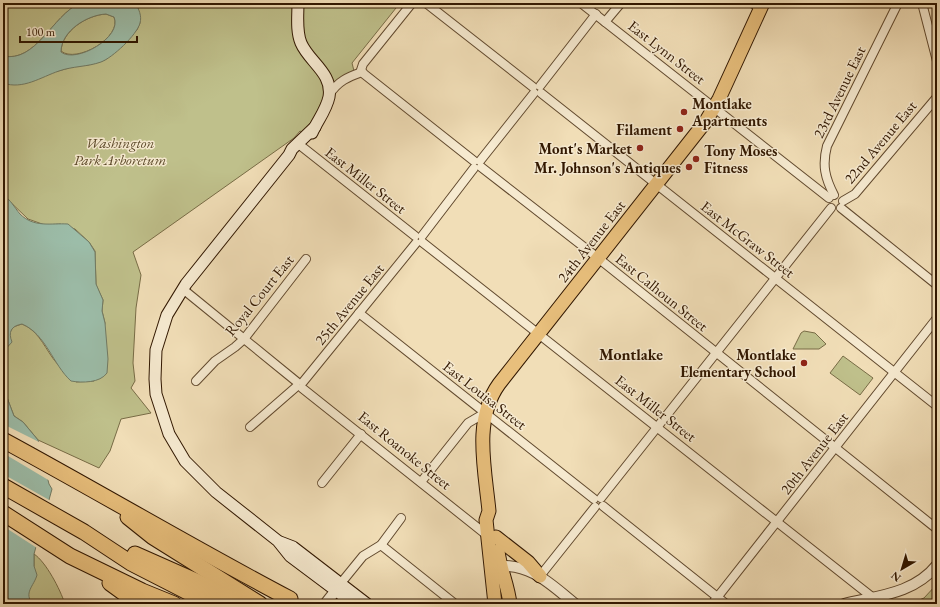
<svg xmlns="http://www.w3.org/2000/svg" width="940" height="607" viewBox="0 0 940 607" font-family="'EB Garamond',serif">
<rect width="100%" height="100%" fill="#f1deb7"/>
<filter id="stains"><feTurbulence type="fractalNoise" baseFrequency=".005" numOctaves="4"/><feColorMatrix values="0 0 0 0 .2 0 0 0 0 .09 0 0 0 0 .02 0 0 0 .5 -.17"/></filter>
<radialGradient id="worn" r=".72"><stop offset=".6" stop-color="#630" stop-opacity="0"/><stop offset="1" stop-color="#630" stop-opacity=".3"/></radialGradient>
<!-- green -->
<g fill="#bfc08b" stroke="#786c46">
<path d="M 3,3 L 80,3 C 52,16 36,63 3,56 Z"/>
<path d="M 135,3 L 400,3 L 352,63 L 354,71 C 318,86 325,107 304,133 L 300,131 L 294,138 L 133,252 L 141,275 L 136,308 L 133,363 L 135,381 L 131,388 L 151,413 L 121,419 L 110,451 L 99,468 L 38,440 L 23,422 L 14,416 L 3,387 L 3,352 L 11,342 L 9,334 L 13,327 L 22,324 C 37,330 43,344 52,357 C 58,366 68,374 76,382 L 94,381 L 105,323 L 102,311 L 103,300 L 96,285 L 95,251 L 89,242 L 75,229 L 60,224 L 45,225 L 28,219 L 3,195 L 3,73 L 58,71 L 76,66 L 88,65 L 105,60 L 120,47 L 137,30 L 140,23 L 138,8 Z"/>
<path d="M 106,14 L 114,17 C 123,37 76,64 61,51 C 62,31 87,15 106,14 Z"/>
<polygon points="804,331 815,333 826,344 819,349 793,349 801,333"/>
<polygon points="843,356 873,378 860,395 830,373"/>
<path d="M 34,554 C 46,562 60,589 65,604 L 18,604 L 34,566 Z"/>
<polygon points="937,584 937,604 910,604 924,598"/>
</g>
<!-- water -->
<g fill="#9cbda9" stroke="#717b65" fill-rule="evenodd">
<path d="M 80,3 L 135,3 C 139,9 142,16 140,23 C 137,35 112,58 101,62 C 87,67 73,66 59,71 C 41,77 23,90 3,83 L 3,56 C 36,63 52,16 80,3 ZM 106,14 L 114,17 C 123,37 76,64 61,52 C 61,31 87,15 106,14 Z"/>
<path d="M 3,195 C 11,200 14,207 20,214 C 34,228 51,223 68,224 L 89,242 L 95,252 L 96,284 L 103,300 L 102,311 L 105,323 L 108,359 L 107,373 C 100,383 82,383 71,381 C 53,365 46,334 22,324 C 11,326 8,332 12,342 L 3,352 Z"/>
<path d="M 3,387 L 14,416 L 23,422 L 38,440 L 49,484 L 52,489 L 34,554 L 34,566 L 37,575 C 34,586 23,593 33,604 L 3,604 Z"/>
</g>
<!-- pier -->
<g fill="#f1deb7">
<polygon points="3,424 41,443 50,481 3,453"/>
<polygon points="3,474 51,501 37,548 3,526"/>
</g>
<g fill="none" stroke-linecap="round" stroke-linejoin="round">
<defs>
<g id="minor">
<polyline points="412,3 363,64 361,70 364,74 474,161"/>
<polyline points="426,3 533,87"/>
<polyline points="581,3 829,198"/>
<polyline points="752,3 761,9"/>
<polyline points="922,3 937,61"/>
<polyline points="605,22 621,3"/>
<polyline points="540,86 596,14"/>
<polyline points="541,93 937,406"/>
<path d="M 329,95 C 338,81 348,77 362,72"/>
<polyline points="301,146 415,236"/>
<polyline points="480,161 534,93"/>
<polyline points="481,167 598,258 937,529"/>
<path d="M 834,195 C 825,178 822,165 827,146 L 898,3"/>
<polyline points="843,201 855,194 937,97"/>
<polyline points="841,208 937,285"/>
<polyline points="422,236 474,168"/>
<polyline points="422,242 872,597"/>
<polyline points="184,290 297,382"/>
<polyline points="359,313 594,499"/>
<polyline points="196,381 215,361 235,347 244,339 306,259"/>
<polyline points="303,382 416,243"/>
<polyline points="302,388 488,536"/>
<polyline points="250,427 296,387"/>
<polyline points="421,482 468,423 485,413"/>
<polyline points="322,483 361,434"/>
<polyline points="601,498 831,208"/>
<polyline points="603,506 726,604"/>
<polyline points="381,545 455,604"/>
<polyline points="540,576 595,507"/>
<polyline points="341,583 363,556 381,545 401,518"/>
<polyline points="712,604 937,318"/>
</g>
<g id="tertiary">
<path d="M 495,566 C 531,563 549,583 575,604"/>
<polyline points="325,604 340,585"/>
<path d="M 844,604 C 877,596 914,594 937,565"/>
</g>
<g id="secondary">
<path d="M 298,3 C 298,16 296,31 301,43 C 309,62 333,73 329,97 C 326,111 317,121 312,133"/>
<polyline points="315,127 292,149 289,155 186,284 167,315 156,350 155,379 156,394 169,434 185,461 216,492 278,541 290,556 354,604"/>
<polyline points="280,542 293,547 367,604"/>
</g>
<g id="primary">
<polyline points="496,537 528,562 540,576"/>
<path d="M 498,551 C 500,569 508,585 510,604"/>
<path d="M 495,604 L 486,520 L 489,511 C 485,469 473,420 499,384 L 706,121 L 719,99 L 763,3"/>
</g>
<g id="motorway">
<path d="M 3,440 C 99,492 193,548 290,599"/>
<polyline points="3,486 84,532 131,563 211,604"/>
<polyline points="3,513 70,556 142,591 174,604"/>
<polyline points="128,517 153,537 260,604"/>
<polyline points="135,554 196,581 239,604"/>
<polyline points="110,583 139,604"/>
</g>
</defs>
<!-- minor casing -->
<use href="#minor" stroke="#61492e" stroke-width="10"/>
<!-- tertiary casing -->
<use href="#tertiary" stroke="#61492e" stroke-width="12"/>
<!-- secondary casing -->
<use href="#secondary" stroke="#311700" stroke-width="13"/>
<!-- primary casing -->
<use href="#primary" stroke="#311700" stroke-width="15"/>
<!-- motorway casing -->
<use href="#motorway" stroke="#311700" stroke-width="17"/>
<!-- minor -->
<use href="#minor" stroke="#f6ead0" stroke-width="8"/>
<!-- tertiary -->
<use href="#tertiary" stroke="#f6ead0" stroke-width="10"/>
<!-- secondary -->
<use href="#secondary" stroke="#f6ead0" stroke-width="11"/>
<!-- primary -->
<use href="#primary" stroke="#e8bf7c" stroke-width="13"/>
<!-- motorway -->
<use href="#motorway" stroke="#e8bf7c" stroke-width="15"/>
</g>
<!-- markers -->
<g fill="#8f2418" stroke="#f6ead0" stroke-width="1.5">
<circle cx="684" cy="112" r="4"/>
<circle cx="680" cy="129" r="4"/>
<circle cx="640" cy="148" r="4"/>
<circle cx="696" cy="159" r="4"/>
<circle cx="689" cy="167" r="4"/>
<circle cx="804" cy="363" r="4"/>
</g>
<g text-anchor="middle" dominant-baseline="central" stroke-width="3" stroke-linejoin="round" paint-order="stroke">
<!-- street labels -->
<g font-size="15" fill="#311700" stroke="#f6ead0">
<text transform="translate(667 52) rotate(38)">East Lynn Street</text>
<text transform="translate(839 92) rotate(-64)">23rd Avenue East</text>
<text transform="translate(880 142) rotate(-50)">22nd Avenue East</text>
<text transform="translate(366 180) rotate(38)">East Miller Street</text>
<text transform="translate(748 239) rotate(38)">East McGraw Street</text>
<text transform="translate(591 241) rotate(-52)">24th Avenue East</text>
<text transform="translate(662 292) rotate(39)">East Calhoun Street</text>
<text transform="translate(259 295) rotate(-51)">Royal Court East</text>
<text transform="translate(349 304) rotate(-51)">25th Avenue East</text>
<text transform="translate(485 395) rotate(38)">East Louisa Street</text>
<text transform="translate(656 408) rotate(38)">East Miller Street</text>
<text transform="translate(405 450) rotate(39)">East Roanoke Street</text>
<text transform="translate(814 453) rotate(-52)">20th Avenue East</text>
</g>
<!-- poi labels -->
<g font-size="15" font-weight="bold" fill="#311700" stroke="#f6ead0" text-anchor="end">
<text x="692" y="103" text-anchor="start">Montlake<tspan x="692" dy="17">Apartments</tspan></text>
<text x="672" y="129">Filament</text>
<text x="632" y="148">Mont's Market</text>
<text x="704" y="150" text-anchor="start">Tony Moses<tspan x="704" dy="17">Fitness</tspan></text>
<text x="681" y="167">Mr. Johnson's Antiques</text>
<text x="796" y="354">Montlake<tspan x="796" dy="17">Elementary School</tspan></text>
</g>
<!-- park labels -->
<g font-size="15" font-style="italic" fill="#5c4a2a" stroke="#f6ead0">
<text x="120" y="142">Washington<tspan x="120" dy="17">Park Arboretum</tspan></text>
</g>
<!-- neighbourhood labels -->
<g font-size="16" font-weight="bold" fill="#311700" stroke="#f6ead0">
<text x="631" y="354">Montlake</text>
</g>
</g>
<!-- margin -->
<rect width="940" height="607" fill="none" stroke="#f1deb7" stroke-width="16"/>
<rect x="4" y="4" width="932" height="599" fill="none" stroke="#311700" stroke-width="2"/>
<rect x="8" y="8" width="924" height="591" fill="none" stroke="#311700"/>
<!-- north arrow -->
<g transform="translate(902 569) rotate(218)" stroke="#f6ead0" stroke-width="3" paint-order="stroke">
<path d="M0-3L7 15L0 10L-7 15Z" fill="#311700"/>
<text y="-6" font-size="11" font-weight="bold" text-anchor="middle" fill="#311700">N</text>
</g>
<!-- scale -->
<path d="M20 36v6h117v-6" fill="none" stroke="#311700" stroke-width="2"/>
<text x="26" y="36" font-size="12" fill="#311700" stroke="#f6ead0" stroke-width="3" paint-order="stroke">100 m</text>
<rect width="100%" height="100%" filter="url(#stains)"/>
<rect width="100%" height="100%" fill="url(#worn)"/>
</svg>
